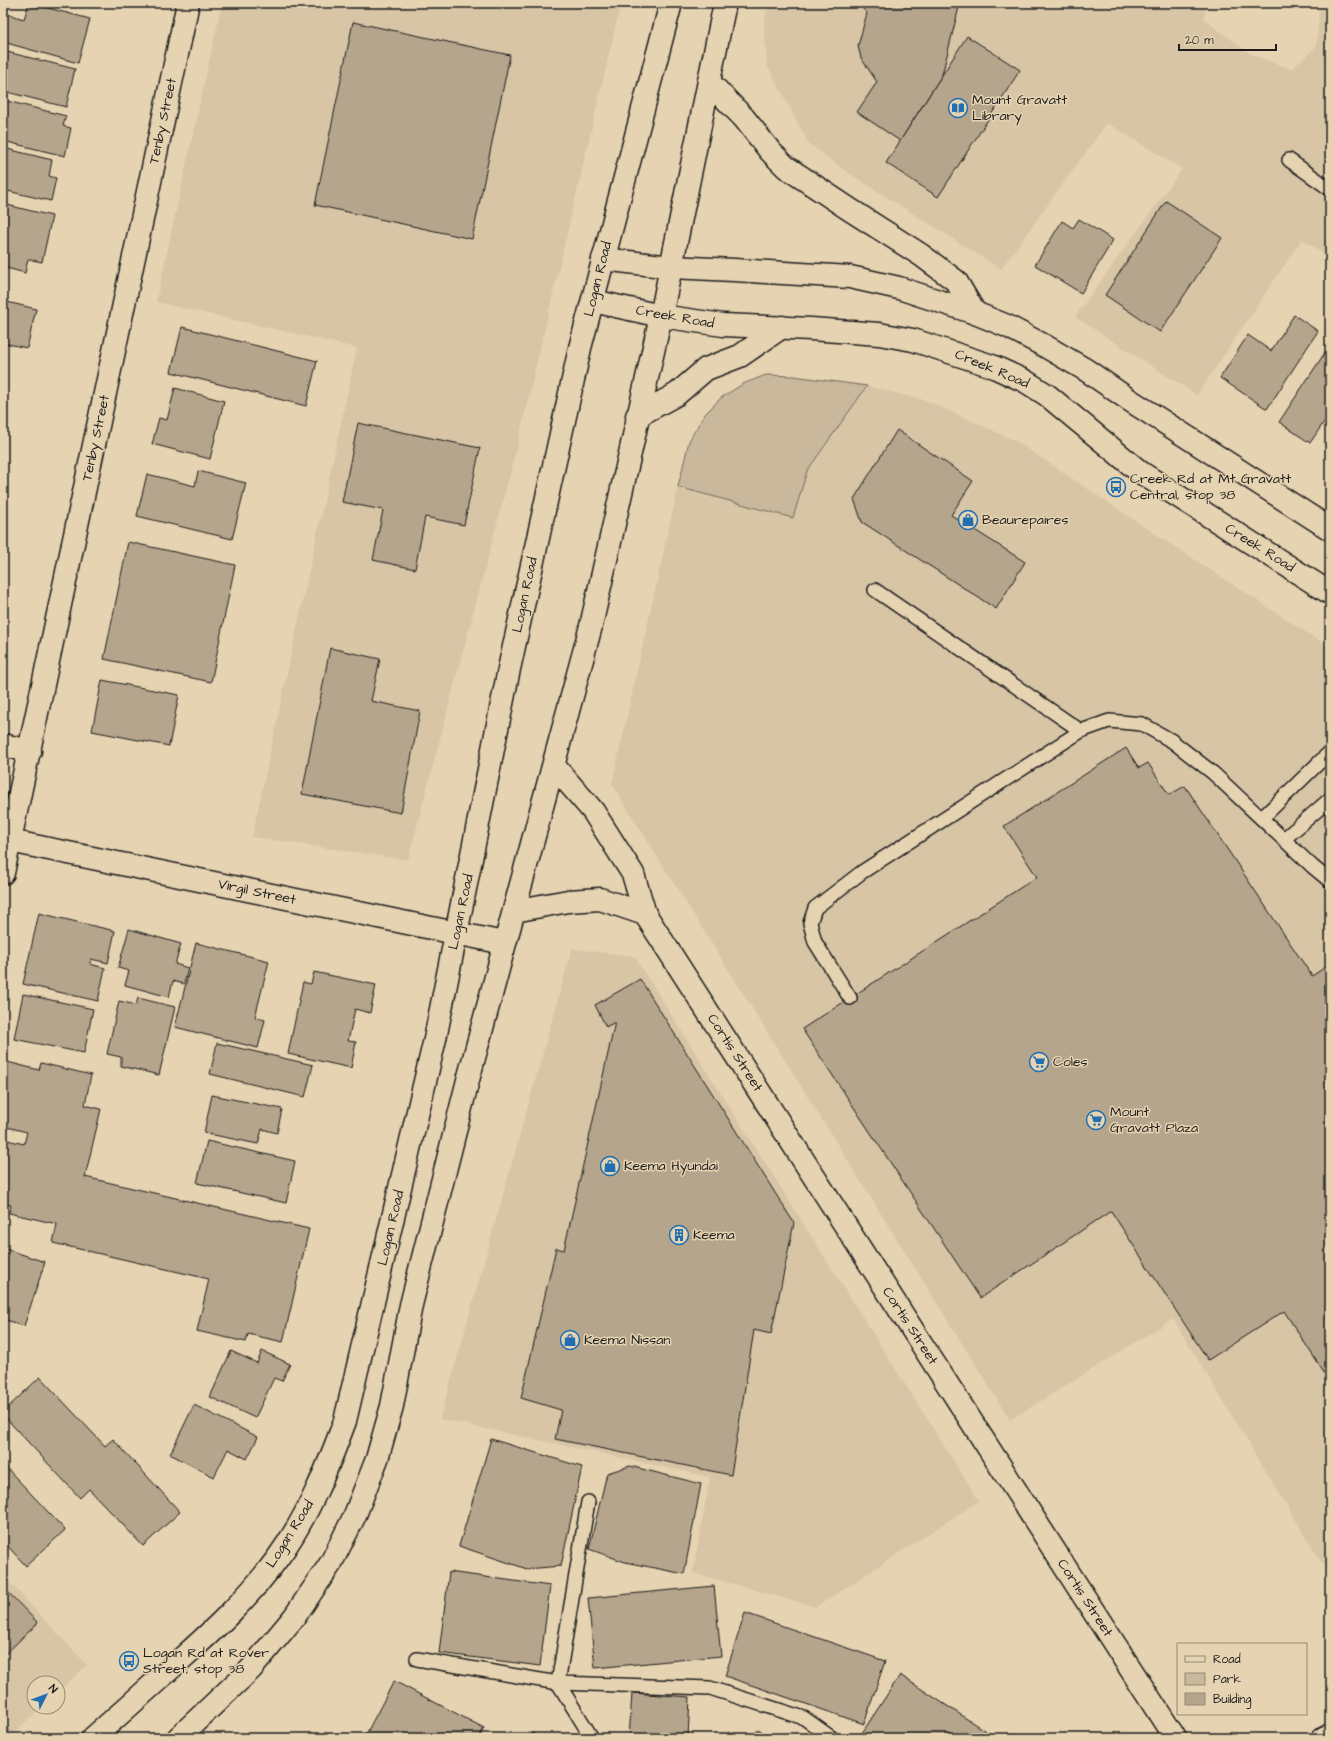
<svg xmlns="http://www.w3.org/2000/svg" width="1333" height="1741" viewBox="0 0 1333 1741" font-family="'Architects Daughter',sans-serif">
<rect width="100%" height="100%" fill="#e6d3b1"/>
<filter id="ink" filterUnits="userSpaceOnUse"><feTurbulence type="fractalNoise" baseFrequency=".025" numOctaves="2"/><feDisplacementMap in="SourceGraphic" scale="8" xChannelSelector="R" yChannelSelector="G"/><feConvolveMatrix kernelMatrix="1 2 1 2 8 2 1 2 1" color-interpolation-filters="sRGB"/></filter>
<g filter="url(#ink)">
<!-- built -->
<g fill="#d7c5a6">
<polygon points="222,3 621,3 516,451 408,860 252,837 357,348 156,302"/>
<polygon points="768,3 1207,3 1204,19 1252,55 1292,69 1316,47 1320,3 1330,3 1330,258 1302,239 1197,395 1075,317 1182,169 1107,123 1001,269 850,174 809,144 767,65 764,24"/>
<polygon points="867,386 928,401 1016,441 1137,522 1330,648 1330,1576 1173,1319 1010,1420 612,784 678,487 793,518 807,471"/>
<polygon points="572,949 634,956 979,1501 816,1607 693,1573 710,1477 440,1419"/>
<polygon points="3,1575 87,1665 58,1692 58,1683 34,1683 34,1707 42,1707 8,1738 3,1738"/>
</g>
<!-- green -->
<polygon fill="#c9b89c" stroke="#726a5c" points="766,375 794,376 867,386 807,471 793,518 678,487 689,441 704,415 722,397 743,384"/>
<!-- building -->
<g fill="#b5a58c" stroke="#1c1c1c">
<polygon points="29,3 90,19 78,63 3,42 3,27 7,14 24,19"/>
<polygon points="857,3 960,3 942,75 900,141 857,112 877,82 861,58 858,46 867,13"/>
<polygon points="353,22 510,55 472,239 315,205"/>
<polygon points="967,36 1020,70 938,197 886,163"/>
<polygon points="3,51 75,69 66,107 3,91"/>
<polygon points="3,100 66,116 63,126 71,128 65,156 3,141"/>
<polygon points="3,148 52,160 49,176 56,178 51,201 3,190"/>
<polygon points="1166,201 1222,238 1160,332 1105,295"/>
<polygon points="3,204 52,216 42,262 28,259 25,273 3,267"/>
<polygon points="1079,219 1113,240 1081,293 1035,265 1062,221 1073,228"/>
<polygon points="3,301 36,309 27,348 3,343"/>
<polygon points="1294,315 1318,331 1267,409 1220,378 1248,335 1271,351"/>
<polygon points="182,327 317,361 306,406 171,372"/>
<polygon points="1330,345 1330,413 1310,443 1279,422"/>
<polygon points="175,388 224,401 210,459 152,444 159,418 167,420"/>
<polygon points="358,423 480,448 464,525 425,517 415,569 373,560 383,510 342,502"/>
<polygon points="897,430 973,481 951,515 1025,562 996,609 862,522 854,499"/>
<polygon points="198,471 246,483 232,539 137,516 147,474 195,486"/>
<polygon points="128,542 235,565 211,682 104,659"/>
<polygon points="330,648 380,659 371,701 420,711 401,813 302,794"/>
<polygon points="102,680 179,695 169,746 92,731"/>
<polygon points="1126,748 1139,768 1148,763 1169,795 1185,786 1312,976 1330,964 1330,1382 1284,1311 1208,1360 1111,1211 980,1298 802,1029 1037,877 1004,826"/>
<polygon points="39,913 115,931 108,963 91,959 90,964 105,968 98,1001 23,984"/>
<polygon points="129,929 181,944 175,964 188,968 184,984 173,981 169,997 125,985 129,971 118,968"/>
<polygon points="196,943 269,961 255,1017 265,1020 258,1048 175,1027"/>
<polygon points="314,972 376,985 370,1013 355,1009 348,1041 356,1042 351,1068 288,1054 303,982 311,984"/>
<polygon points="640,979 794,1223 771,1334 754,1330 731,1475 555,1439 561,1410 521,1398 556,1248 564,1250 615,1022 606,1027 595,1005"/>
<polygon points="23,994 93,1009 84,1053 14,1039"/>
<polygon points="138,998 175,1007 159,1075 121,1066 121,1057 107,1054 119,1001 136,1005"/>
<polygon points="217,1043 313,1065 305,1097 210,1074"/>
<polygon points="7,1062 39,1070 41,1063 91,1075 85,1105 101,1109 85,1177 309,1229 283,1342 248,1334 246,1342 197,1331 209,1279 53,1243 57,1224 9,1213 11,1205 3,1204 3,1139 24,1144 27,1132 3,1126 3,1081"/>
<polygon points="212,1095 282,1109 277,1133 262,1129 258,1144 204,1133"/>
<polygon points="207,1141 295,1161 286,1203 197,1183"/>
<polygon points="3,1248 45,1262 24,1326 3,1319"/>
<polygon points="231,1351 257,1363 262,1351 290,1364 282,1381 274,1378 255,1418 210,1397"/>
<polygon points="40,1377 105,1446 113,1439 180,1512 143,1546 89,1489 80,1498 3,1415 3,1412"/>
<polygon points="194,1405 258,1437 247,1459 228,1449 214,1477 170,1454"/>
<polygon points="491,1439 582,1467 561,1566 527,1569 459,1546"/>
<polygon points="3,1464 65,1530 26,1566 3,1541"/>
<polygon points="630,1466 701,1484 684,1574 625,1562 589,1549 607,1473"/>
<polygon points="449,1572 550,1586 540,1666 439,1653"/>
<polygon points="714,1586 721,1656 595,1668 588,1598"/>
<polygon points="3,1587 38,1623 3,1656"/>
<polygon points="745,1613 885,1661 864,1724 725,1676"/>
<polygon points="900,1675 996,1738 870,1738 862,1733"/>
<polygon points="394,1681 484,1728 479,1738 364,1738"/>
<polygon points="632,1693 690,1697 688,1738 629,1738"/>
<polygon points="758,1729 772,1738 752,1738"/>
<polygon points="533,1733 536,1738 525,1738"/>
</g>
<g fill="none" stroke-linecap="round" stroke-linejoin="round">
<defs>
<g id="service">
<polyline points="1289,160 1330,189"/>
<polyline points="875,590 1081,731"/>
<polyline points="1262,818 1330,752"/>
<polyline points="1284,839 1330,799"/>
<polyline points="850,998 815,942 810,923 815,908 862,872 1081,731 1109,721 1142,724 1172,741 1213,773 1313,867 1330,881"/>
<polyline points="588,1502 558,1683 710,1688 804,1718 832,1738"/>
<polyline points="417,1659 558,1683 592,1738"/>
</g>
<g id="minor">
<polyline points="3,745 30,751"/>
<polyline points="554,766 593,811 633,874 645,914 1175,1738"/>
<polyline points="10,841 504,943"/>
<polyline points="3,873 188,3"/>
<polyline points="514,911 568,901 600,899 645,914"/>
<polyline points="1323,1738 1330,1734"/>
</g>
<g id="primary">
<polyline points="709,82 744,118 770,151 786,167 849,209 921,255 956,281 975,313"/>
<polyline points="603,259 671,267 734,270 850,277 899,288 975,313 1007,326 1045,346 1086,370 1128,399 1330,529"/>
<polyline points="593,301 661,316 723,325 811,329 879,334 913,340 992,366 1025,381 1047,395 1140,472 1330,593"/>
<polyline points="637,416 677,394 706,369 740,356 782,327"/>
<path d="M 93,1738 C 122,1712 150,1687 179,1661 C 214,1630 249,1597 277,1559 C 308,1517 327,1469 345,1421 L 435,1039 L 509,669 L 580,348 L 671,3"/>
<polyline points="178,1738 251,1669 295,1616 331,1563 355,1515 377,1459 392,1406 411,1305 468,1080 591,626 661,316 725,3"/>
</g>
</defs>
<!-- service casing -->
<use href="#service" stroke="#1c1c1c" stroke-width="16"/>
<!-- minor casing -->
<use href="#minor" stroke="#1c1c1c" stroke-width="25"/>
<!-- primary casing -->
<use href="#primary" stroke="#1c1c1c" stroke-width="25"/>
<!-- service -->
<use href="#service" stroke="#e6d3b1" stroke-width="13"/>
<!-- minor -->
<use href="#minor" stroke="#e6d3b1" stroke-width="22"/>
<!-- primary -->
<use href="#primary" stroke="#e6d3b1" stroke-width="22"/>
</g>
</g>
<!-- icons -->
<defs>
<symbol id="library-ring" viewBox="-11 -11 22 22"><circle r="9.5" fill="#e6d3b1" stroke="#1f6fb2" stroke-width="1.5"/><path d="M-6-4Q-3-5.5-.7-3.5V5Q-3 3-6 4ZM6-4Q3-5.5 .7-3.5V5Q3 3 6 4Z" fill="#1f6fb2"/></symbol>
<symbol id="bus-ring" viewBox="-11 -11 22 22"><circle r="9.5" fill="#e6d3b1" stroke="#1f6fb2" stroke-width="1.5"/><path d="M-5-6H5V4H4V6H2V4H-2V6H-4V4H-5ZM-3.5-4V0h7V-4ZM-3.5 1.2v1.5H-2V1.2ZM2 1.2v1.5H3.5V1.2Z" fill="#1f6fb2"/></symbol>
<symbol id="shop-ring" viewBox="-11 -11 22 22"><circle r="9.5" fill="#e6d3b1" stroke="#1f6fb2" stroke-width="1.5"/><path d="M-5-2.5h2.3a2.7 3.5 0 0 1 5.4 0H5L5.5 6h-11ZM-1.5-2.5h3a1.5 2.3 0 0 0-3 0Z" fill="#1f6fb2"/></symbol>
<symbol id="supermarket-ring" viewBox="-11 -11 22 22"><circle r="9.5" fill="#e6d3b1" stroke="#1f6fb2" stroke-width="1.5"/><path d="M-6-5.5h2.5l.6 2H6L4.5 2H-2.5L-4.4-4H-6ZM-1.5 3.2a1.3 1.3 0 1 0 .1 0ZM3 3.2a1.3 1.3 0 1 0 .1 0Z" fill="#1f6fb2"/></symbol>
<symbol id="building-ring" viewBox="-11 -11 22 22"><circle r="9.5" fill="#e6d3b1" stroke="#1f6fb2" stroke-width="1.5"/><path d="M-4-6H4V6H1V3H-1V6H-4ZM-2.5-4.3h1.7v1.8h-1.7ZM.8-4.3h1.7v1.8H.8ZM-2.5-1h1.7V.8h-1.7ZM.8-1h1.7V.8H.8Z" fill="#1f6fb2"/></symbol>
</defs>
<g fill-rule="evenodd">
<use href="#library-ring" x="947" y="97" width="22" height="22"/>
<use href="#bus-ring" x="1105" y="476" width="22" height="22"/>
<use href="#shop-ring" x="957" y="509" width="22" height="22"/>
<use href="#supermarket-ring" x="1028" y="1051" width="22" height="22"/>
<use href="#supermarket-ring" x="1085" y="1109" width="22" height="22"/>
<use href="#shop-ring" x="599" y="1155" width="22" height="22"/>
<use href="#building-ring" x="668" y="1224" width="22" height="22"/>
<use href="#shop-ring" x="559" y="1329" width="22" height="22"/>
<use href="#bus-ring" x="118" y="1650" width="22" height="22"/>
</g>
<g text-anchor="middle" dominant-baseline="central" stroke-width="3" stroke-linejoin="round" paint-order="stroke">
<!-- poi labels -->
<g font-size="14" fill="#1c1c1c" stroke="#e6d3b1" text-anchor="start">
<text x="972" y="100">Mount Gravatt<tspan x="972" dy="16">Library</tspan></text>
<text x="1130" y="479">Creek Rd at Mt Gravatt<tspan x="1130" dy="16">Central, stop 38</tspan></text>
<text x="982" y="520">Beaurepaires</text>
<text x="1053" y="1062">Coles</text>
<text x="1110" y="1112">Mount<tspan x="1110" dy="16">Gravatt Plaza</tspan></text>
<text x="624" y="1166">Keema Hyundai</text>
<text x="693" y="1235">Keema</text>
<text x="584" y="1340">Keema Nissan</text>
<text x="143" y="1653">Logan Rd at Rover<tspan x="143" dy="16">Street, stop 38</tspan></text>
</g>
<!-- street labels -->
<g font-size="14" fill="#1c1c1c" stroke="#e6d3b1">
<text transform="translate(163 121) rotate(-78)">Tenby Street</text>
<text transform="translate(598 279) rotate(-76)">Logan Road</text>
<text transform="translate(675 317) rotate(10)">Creek Road</text>
<text transform="translate(992 369) rotate(23)">Creek Road</text>
<text transform="translate(96 438) rotate(-78)">Tenby Street</text>
<text transform="translate(1260 548) rotate(32)">Creek Road</text>
<text transform="translate(525 595) rotate(-78)">Logan Road</text>
<text transform="translate(257 892) rotate(12)">Virgil Street</text>
<text transform="translate(461 912) rotate(-78)">Logan Road</text>
<text transform="translate(735 1053) rotate(57)">Cortis Street</text>
<text transform="translate(391 1228) rotate(-77)">Logan Road</text>
<text transform="translate(910 1326) rotate(57)">Cortis Street</text>
<text transform="translate(290 1534) rotate(-58)">Logan Road</text>
<text transform="translate(1085 1598) rotate(57)">Cortis Street</text>
</g>
</g>
<!-- margin -->
<rect width="1333" height="1741" fill="none" stroke="#e6d3b1" stroke-width="16"/>
<rect x="8" y="8" width="1317" height="1725" fill="none" stroke="#1c1c1c" stroke-width="1.5" filter="url(#ink)"/>
<!-- legend -->
<rect x="1177" y="1643" width="130" height="72" fill="#e6d3b1" stroke="#958a75"/>
<rect x="1185" y="1656" width="20" height="6" fill="#e6d3b1" stroke="#958a75"/>
<text x="1213" y="1663" font-size="12" fill="#1c1c1c">Road</text>
<rect x="1185" y="1673" width="20" height="12" fill="#c9b89c" stroke="#958a75"/>
<text x="1213" y="1683" font-size="12" fill="#1c1c1c">Park</text>
<rect x="1185" y="1693" width="20" height="12" fill="#b5a58c" stroke="#958a75"/>
<text x="1213" y="1703" font-size="12" fill="#1c1c1c">Building</text>
<!-- north arrow -->
<g transform="translate(46 1695) rotate(48)"><circle r="19" fill="#e6d3b1" stroke="#958a75"/>
<path d="M0-3L7 15L0 10L-7 15Z" fill="#1f6fb2"/>
<text y="-6" font-size="11" font-weight="bold" text-anchor="middle" fill="#1c1c1c">N</text>
</g>
<!-- scale -->
<path d="M1179 44v6h97v-6" fill="none" stroke="#1c1c1c" stroke-width="2"/>
<text x="1185" y="44" font-size="12" fill="#1c1c1c" stroke="#e6d3b1" stroke-width="3" paint-order="stroke">20 m</text>
</svg>
